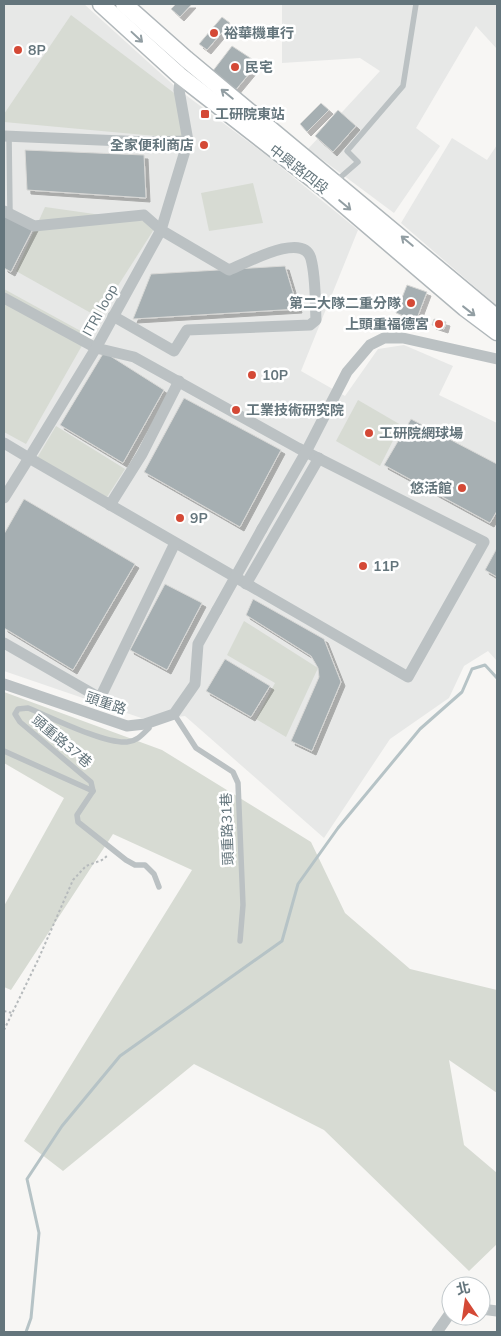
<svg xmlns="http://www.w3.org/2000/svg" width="501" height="1336" viewBox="0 0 501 1336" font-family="Mulish,'Noto Sans TC',sans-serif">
<defs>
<filter id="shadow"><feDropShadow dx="4" dy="4" stdDeviation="0" flood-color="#0004"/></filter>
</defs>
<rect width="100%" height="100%" fill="#f7f6f4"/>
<!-- built -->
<g fill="#e7e8e7">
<polygon points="4,4 84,4 179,90 266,155 358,230 301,371 345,396 378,349 404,345 453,366 439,395 497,423 497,661 488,651 464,666 449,698 390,739 324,838 185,716 150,721 4,671"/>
<polygon points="282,4 497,4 497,49 476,26 416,128 440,146 394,213 308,149 380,71 360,58 282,63"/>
<polygon points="452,138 487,160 497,145 497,306 401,223"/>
</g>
<!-- green -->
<g fill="#d7dbd3">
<polygon points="71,15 182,99 188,139 4,122 4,114"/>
<polygon points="253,183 263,223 209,231 201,193"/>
<polygon points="45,207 158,223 98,317 16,271"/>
<polygon points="4,289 88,335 26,444 4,432"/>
<polygon points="358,400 401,425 380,466 336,441"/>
<polygon points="56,426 125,469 107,497 37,458"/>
<polygon points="244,621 318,668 286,737 256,719 275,683 227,655"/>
<polygon points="4,692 162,750 311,842 345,913 410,969 497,990 497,1093 449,1060 464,1145 497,1173 497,1244 469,1271 324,1130 194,1064 63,1171 24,1141 192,870 113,834 11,990 4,987 4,906 64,798 4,763"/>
</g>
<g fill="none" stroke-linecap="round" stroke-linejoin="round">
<!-- stream -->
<polyline stroke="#b6c3c6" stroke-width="3" points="26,1332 31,1318 39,1233 27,1179 62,1126 120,1056 282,941 298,884 338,828 420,729 462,692 472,669 485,665 497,678"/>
</g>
<!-- building -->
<g fill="#a6afb2" stroke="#d8d8d6" filter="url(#shadow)">
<polygon points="176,4 192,4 180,17 171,9"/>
<polygon points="222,17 230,23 207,50 199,44"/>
<polygon points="232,46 258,63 234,92 212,72"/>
<polygon points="321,103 329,110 307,132 300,124"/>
<polygon points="338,110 356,126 333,152 315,136"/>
<polygon points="25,150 144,155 146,198 27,190"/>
<polygon points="4,207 36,223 11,272 4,268"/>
<polygon points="285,266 298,309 133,319 151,274"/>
<polygon points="407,285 427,292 416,321 396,313"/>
<polygon points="434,319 446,322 444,329 432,325"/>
<polygon points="104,352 164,390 123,463 60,425"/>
<polygon points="184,398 281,450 240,527 144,472"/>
<polygon points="411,419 497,464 497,511 490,523 384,465"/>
<polygon points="24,499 135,564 73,670 4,628 4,534"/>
<polygon points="497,548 497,577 485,570"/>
<polygon points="165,584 202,603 167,670 130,650"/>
<polygon points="253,599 324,639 341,682 312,751 291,741 319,677 318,668 311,656 246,615"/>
<polygon points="225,659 270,686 251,717 206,691"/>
</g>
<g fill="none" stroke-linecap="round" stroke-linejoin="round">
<defs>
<g id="secondary">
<polyline points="101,4 179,75 328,191 465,308 497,332"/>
<polyline points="124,4 186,59 497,318"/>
</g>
</defs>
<!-- secondary casing -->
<use href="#secondary" stroke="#b0b7ba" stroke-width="19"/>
<!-- path -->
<g stroke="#b6babc" stroke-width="2" stroke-dasharray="2.5 2.5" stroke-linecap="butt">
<polyline points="4,1011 12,1013"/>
<polyline points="4,1030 38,960 73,880 86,866 102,860 107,856"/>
</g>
<!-- lane -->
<g stroke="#bbc1c3" stroke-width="5.5">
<polyline points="9,135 10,213"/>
<polyline points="335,182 358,162 347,151 403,86 416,4"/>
<polyline points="174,714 196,748 233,772 238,783 243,905 240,941"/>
<path d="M 149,728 C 142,735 137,741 127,742 C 105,744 50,717 28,708 L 18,709 L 15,714 L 20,722 L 91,782 L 93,791 L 77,815 L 78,822 L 126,860 L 135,865 L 145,865 L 154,874 L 159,887"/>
<polyline points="4,751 93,791"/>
</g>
<!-- street -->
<g stroke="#bbc1c3" stroke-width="11">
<polyline points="4,136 147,142 188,141"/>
<path d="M 4,211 L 34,226 L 144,215 L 161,230 L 229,270 C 245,264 304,230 311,259 C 316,278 315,300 316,320 L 310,325 L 187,330 L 174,351 L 113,316"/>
<polyline points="4,298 96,348 134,357 298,448 484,542 408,677 29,458 4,498"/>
<polyline points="4,443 29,458 96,348 161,230 188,141 179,90 181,72"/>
<polyline points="110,505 142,454 179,381"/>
<polyline points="262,529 306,452 347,372 370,345 384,338 403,338 497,359"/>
<polyline points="246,584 319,458"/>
<polyline points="4,643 100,698 175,543"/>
<polyline points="4,684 127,726 145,724 174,714 195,684 198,644 217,610"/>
<polyline points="481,1309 497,1311"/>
<polyline points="437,1332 451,1312"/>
</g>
<!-- secondary -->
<use href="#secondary" stroke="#fff" stroke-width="16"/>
<!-- street-bridge -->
<polyline stroke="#bbc1c3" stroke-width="11" points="217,610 262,529"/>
</g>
<!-- one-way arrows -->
<defs><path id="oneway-shaft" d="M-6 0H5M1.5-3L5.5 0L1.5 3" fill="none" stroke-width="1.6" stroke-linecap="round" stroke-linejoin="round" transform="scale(1.25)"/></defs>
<g stroke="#929ea3">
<use href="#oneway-shaft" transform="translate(137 37) rotate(43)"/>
<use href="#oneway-shaft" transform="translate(227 94) rotate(-141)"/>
<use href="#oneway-shaft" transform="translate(345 205) rotate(40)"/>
<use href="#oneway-shaft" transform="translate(407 241) rotate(-140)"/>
<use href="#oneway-shaft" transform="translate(469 311) rotate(38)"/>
</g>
<!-- markers -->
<g fill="#d44936" stroke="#fff" stroke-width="2">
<circle cx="214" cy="33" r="5"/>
<circle cx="18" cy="50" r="5"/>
<circle cx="235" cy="67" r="5"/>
<rect x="200" y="109" width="10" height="10" rx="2.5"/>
<circle cx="204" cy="145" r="5"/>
<circle cx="411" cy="303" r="5"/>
<circle cx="439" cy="324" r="5"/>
<circle cx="252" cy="375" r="5"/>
<circle cx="236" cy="410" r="5"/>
<circle cx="369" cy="433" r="5"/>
<circle cx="462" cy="488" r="5"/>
<circle cx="180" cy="518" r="5"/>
<circle cx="363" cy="566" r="5"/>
</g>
<g text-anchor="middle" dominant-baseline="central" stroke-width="5" stroke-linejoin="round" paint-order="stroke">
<!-- poi labels -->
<g font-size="14" font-weight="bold" fill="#64757c" stroke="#fff" text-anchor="start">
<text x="224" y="33">裕華機車行</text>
<text x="28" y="50">8P</text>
<text x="245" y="67">民宅</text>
<text x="215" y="114">工研院東站</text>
<text x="194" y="145" text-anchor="end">全家便利商店</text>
<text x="401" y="303" text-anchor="end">第二大隊二重分隊</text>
<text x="429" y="324" text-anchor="end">上頭重福德宮</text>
<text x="262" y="375">10P</text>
<text x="246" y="410">工業技術研究院</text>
<text x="379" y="433">工研院網球場</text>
<text x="452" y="488" text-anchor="end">悠活館</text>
<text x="190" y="518">9P</text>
<text x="373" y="566">11P</text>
</g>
<!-- street labels -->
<g font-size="14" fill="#64757c" stroke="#fff">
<text transform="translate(299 169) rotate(38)">中興路四段</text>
<text transform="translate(100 310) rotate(-61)">ITRI loop</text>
<text transform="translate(106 703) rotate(19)">頭重路</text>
<text transform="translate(62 741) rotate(40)">頭重路37巷</text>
<text transform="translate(227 829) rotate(-92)">頭重路31巷</text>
</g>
</g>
<!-- border -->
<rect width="501" height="1336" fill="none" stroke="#64757c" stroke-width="10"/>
<!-- north arrow -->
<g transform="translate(466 1301) rotate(347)"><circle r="24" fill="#ffffff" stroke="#c1c8cb"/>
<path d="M0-4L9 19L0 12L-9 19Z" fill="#d44936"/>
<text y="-8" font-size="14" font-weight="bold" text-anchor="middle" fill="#64757c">北</text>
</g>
</svg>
